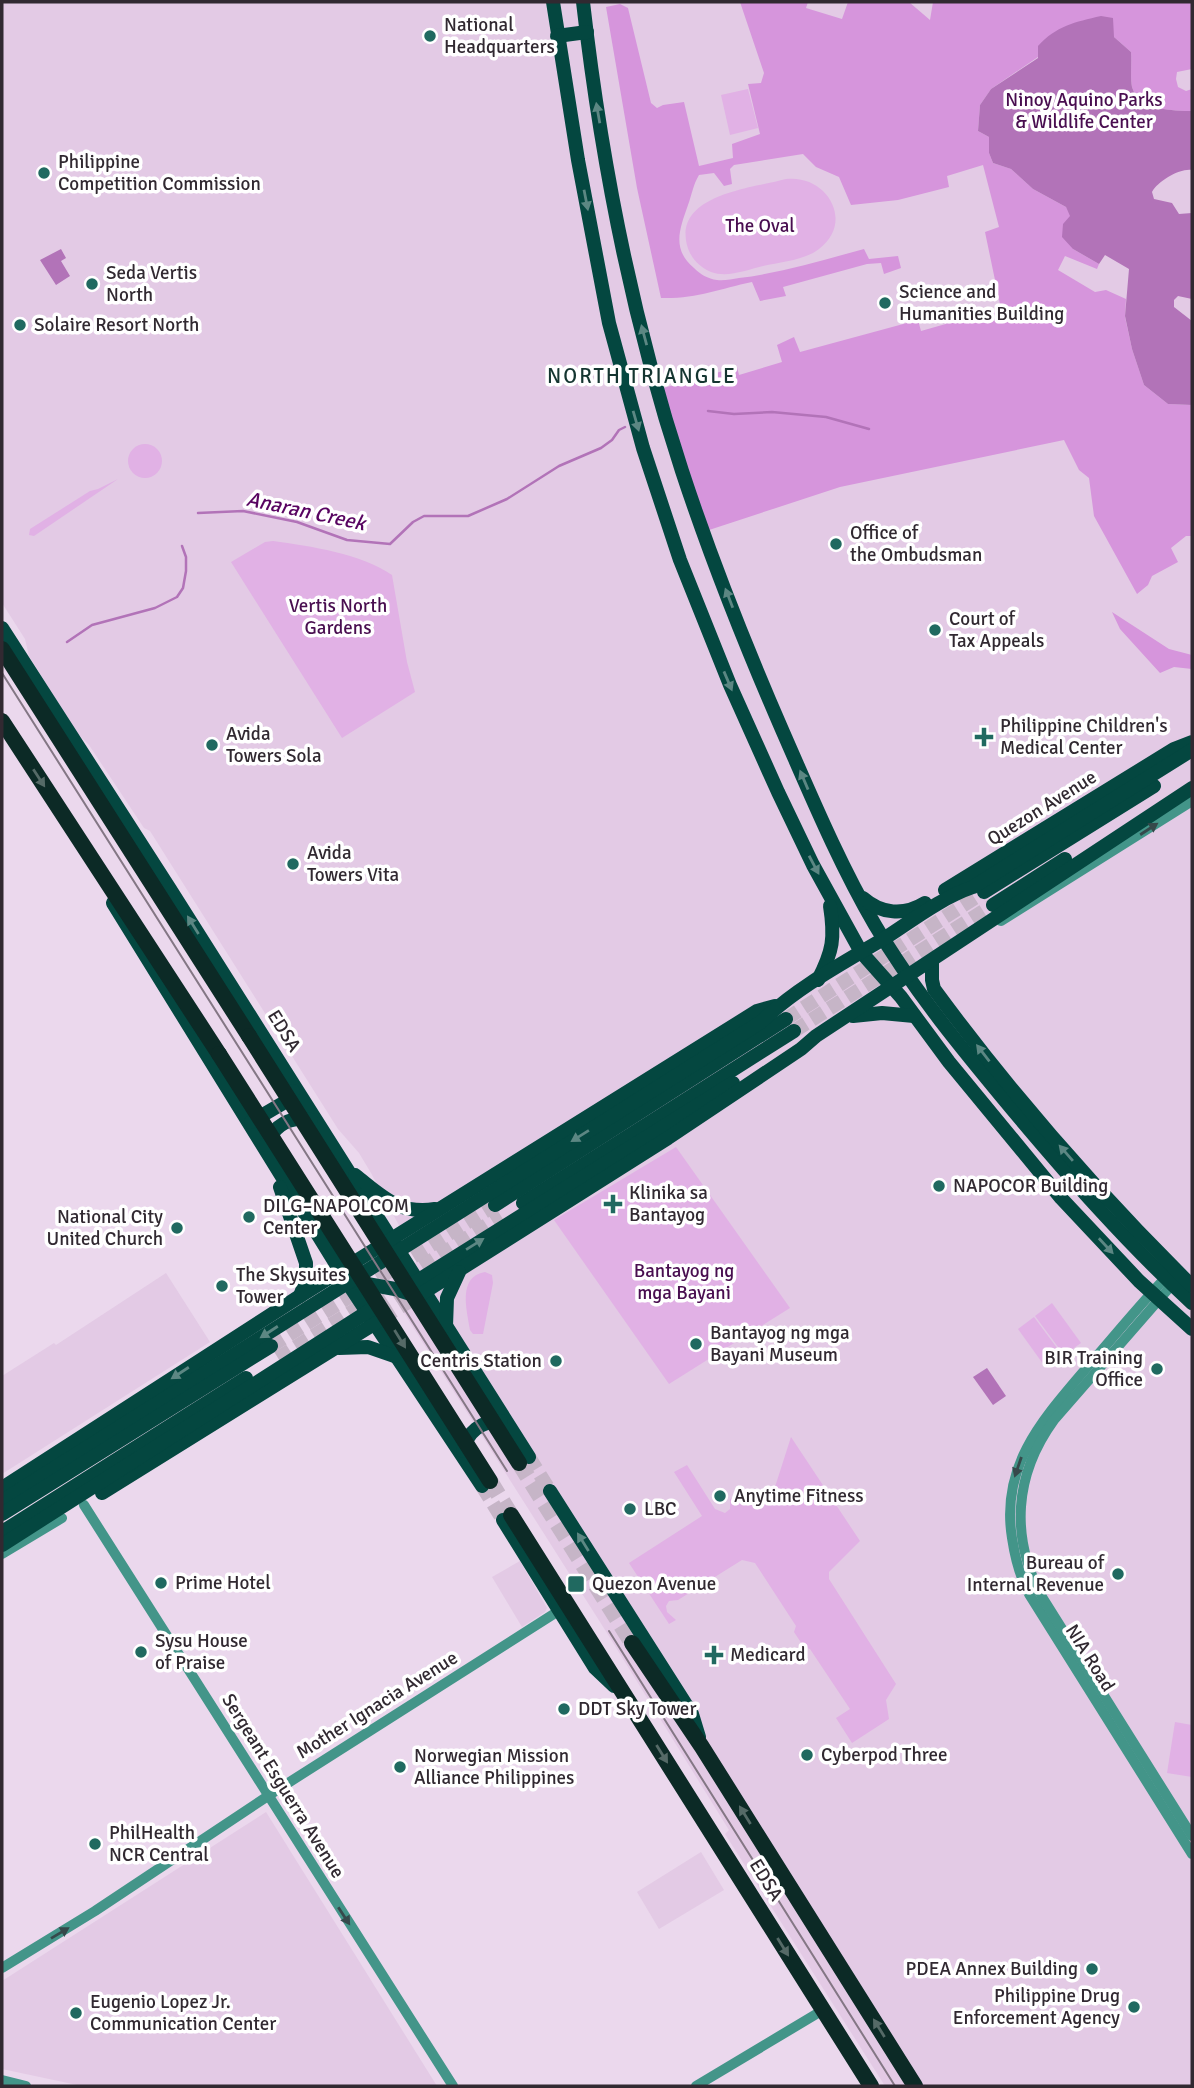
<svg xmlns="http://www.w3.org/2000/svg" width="1194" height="2088" viewBox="0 0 1194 2088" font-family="Signika,sans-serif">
<rect width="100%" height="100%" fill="#ebd8ed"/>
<!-- built -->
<g fill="#e3cae5">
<polygon points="2,2 1192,2 1192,2086 885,2086 725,1834 729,1830 607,1633 385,1283 418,1261 371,1173 359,1153 338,1129 150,831 144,828 89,745 77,733 29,656 25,639 2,603"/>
<polygon points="166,1273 210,1342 2,1474 2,1376 54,1343 56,1345"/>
<polygon points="520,1561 547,1608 545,1612 522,1627 492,1577"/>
<polygon points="266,1812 437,2086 82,2086 2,2069 2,1981"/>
<polygon points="701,1852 724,1890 659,1929 637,1892"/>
</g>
<!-- green -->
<g fill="#e1b1e5">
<polygon points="748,89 758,128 730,135 721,95"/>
<path d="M 786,179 C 827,174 855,222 819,249 C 805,260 781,262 763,266 C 746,270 728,278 711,272 C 699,267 690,257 687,245 C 674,194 753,188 786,179 Z"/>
<circle cx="145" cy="461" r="17"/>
<polygon points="118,479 34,536 29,535 30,529 90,491 98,489"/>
<path d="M 273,541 C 310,546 362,554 392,575 L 407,662 L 415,692 L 342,738 L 231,562 L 265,542 Z"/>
<polygon points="676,1147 790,1308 669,1384 554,1220"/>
<path d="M 485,1272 L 492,1275 L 493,1283 L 483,1334 L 473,1334 L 470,1330 C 467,1310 457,1277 485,1272 Z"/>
<polygon points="1052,1303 1081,1343 1064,1355 1035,1316"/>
<polygon points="1034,1317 1063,1356 1046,1368 1018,1329"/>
<path d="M 791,1437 L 860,1541 L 829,1572 L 829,1579 L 896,1684 L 886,1700 L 889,1719 L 852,1743 L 836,1718 L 850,1709 L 810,1649 L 804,1647 L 794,1632 L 796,1626 L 755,1563 L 742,1560 L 678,1600 L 669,1601 L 666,1606 L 667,1612 L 676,1620 L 669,1624 L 629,1563 L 702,1516 L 674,1472 L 687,1465 L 715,1509 L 725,1513 L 730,1509 L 730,1499 C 745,1490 757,1487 774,1490 Z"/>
<polygon points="1175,1722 1192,1725 1192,1777 1167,1773"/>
</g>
<!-- forest -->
<g fill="#d695dc">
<path d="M 740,2 L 808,2 L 806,8 L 842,19 L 848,2 L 909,2 L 930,20 L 933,2 L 1192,2 L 1192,69 L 1177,72 L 1176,79 L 1178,87 L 1186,91 L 1192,89 L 1192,111 C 1174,111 1138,110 1132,87 C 1130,76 1132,63 1131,52 L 1114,37 L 1038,57 L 991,89 L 980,105 L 978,131 L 989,137 L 989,153 L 993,163 L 1011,169 L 1033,189 L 1066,207 L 1071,216 L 1073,249 L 1099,264 L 1097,269 L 1065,256 L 1058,270 L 1095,292 L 1106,290 L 1126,299 L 1125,317 L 1132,349 L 1144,385 L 1168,404 L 1192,405 L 1192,536 L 1186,536 L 1171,548 L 1178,562 L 1152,576 L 1148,585 L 1137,594 L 1094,516 L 1089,478 L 1079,470 L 1064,440 L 840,487 L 706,531 L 660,389 L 737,367 L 739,375 L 782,362 L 777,345 L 794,337 L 800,352 L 918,320 L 921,331 L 995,310 L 1000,304 L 985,232 L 999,227 L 983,165 L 947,176 L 949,187 L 898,200 L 851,205 L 839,177 L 816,167 L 803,154 L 734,165 L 730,169 L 732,184 L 724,186 L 714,173 L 699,175 C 693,185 692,194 688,205 C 680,228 671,249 694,268 C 700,274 708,279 717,280 C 724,281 732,279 739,278 C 781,273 823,260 864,249 L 869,259 L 898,256 L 901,268 L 884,274 L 881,263 L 867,264 L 783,287 L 786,296 L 760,301 L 752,282 C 719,289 696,299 661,298 L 637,188 L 606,7 L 620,4 L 628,8 L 651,103 L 657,108 L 663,105 L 684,102 L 699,166 L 733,158 L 732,144 L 760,134 L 748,84 L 761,83 L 764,73 Z"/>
<polygon points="1112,612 1169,649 1192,655 1192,669 1174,667 1160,673 1120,629"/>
</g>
<!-- water -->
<g fill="#b273b8">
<path d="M 1101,16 L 1113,18 L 1114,37 L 1131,52 C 1132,63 1130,76 1132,87 C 1138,110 1174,111 1192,111 L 1192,170 C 1180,168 1158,181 1152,192 L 1154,199 L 1172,203 L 1179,214 L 1192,213 L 1192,299 L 1178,296 L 1174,300 L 1174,307 L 1192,321 L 1192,405 L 1168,404 L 1144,385 L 1132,349 L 1125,316 L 1129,269 L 1105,255 L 1099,264 L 1073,249 L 1062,237 L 1063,224 L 1070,216 L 1066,207 L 1033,189 L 1011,169 L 993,163 L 989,153 L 989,137 L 978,131 L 980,105 L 991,89 L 1038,58 L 1038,46 C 1056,26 1075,22 1101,16 Z"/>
<polygon points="61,249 66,258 61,261 70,276 56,285 40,260"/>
<polygon points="987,1368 1006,1396 993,1405 973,1377"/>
</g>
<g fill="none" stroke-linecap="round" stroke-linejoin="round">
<!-- stream -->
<g stroke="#b273b8" stroke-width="2.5">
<polyline points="708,411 734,414 772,412 826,417 869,429"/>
<polyline points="198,513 243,511 297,522 347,540 390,544 413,522 424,516 468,516 507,499 559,466 601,448 612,440 619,430 625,427"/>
<polyline points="67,642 92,625 155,608 177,597 183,588 186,571 186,557 182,546"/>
</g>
<!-- major-tunnel -->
<g stroke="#c6b5c7" stroke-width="14" stroke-dasharray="14 7" stroke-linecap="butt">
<polyline points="786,1019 984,892"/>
<polyline points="794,1031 993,905"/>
<polyline points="404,1278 501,1216"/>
<polyline points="375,1307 406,1287"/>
<polyline points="382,1318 413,1299"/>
<polyline points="271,1346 495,1205"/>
<polyline points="278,1358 372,1299"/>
<polyline points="529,1457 550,1491"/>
<polyline points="482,1486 503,1520"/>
</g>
<!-- highway-tunnel -->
<g stroke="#c6b5c7" stroke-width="16" stroke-dasharray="16 8" stroke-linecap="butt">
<polyline points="519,1463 632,1643"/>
<polyline points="490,1481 511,1515"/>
</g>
<!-- minor -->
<g stroke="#439589" stroke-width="10">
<polyline points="1001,921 1192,801"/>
<path d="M 1170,1273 C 1142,1302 1116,1334 1089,1365 C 1044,1418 1000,1464 1012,1538 C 1015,1558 1020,1577 1029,1594 L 1192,1854"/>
<path d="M 1177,1279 L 1054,1420 C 1014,1475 1010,1537 1042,1597 L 1192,1836"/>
<polyline points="84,1505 453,2086"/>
<polyline points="2,1554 62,1518"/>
<polyline points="2,1968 95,1911 277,1790 560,1610"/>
<polyline points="2,2080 26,2086"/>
<polyline points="696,2086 823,2010"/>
</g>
<!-- major -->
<g stroke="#044740" stroke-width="14">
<polyline points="553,2 578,160 609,323 643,448 680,560 730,685 778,792 813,865 861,952 901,997 949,1062 1061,1198 1139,1281 1192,1329"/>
<path d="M 583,2 C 601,160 632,319 682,471 C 711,559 746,647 783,732 C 812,798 839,863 875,925 C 914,991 963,1050 1012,1109 C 1069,1177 1127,1243 1192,1303"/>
<polyline points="557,36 587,32"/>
<polyline points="2,628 170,889 529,1457"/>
<polyline points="945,890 1174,749 1192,742"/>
<polyline points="984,892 1154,786"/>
<path d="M 863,898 C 881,914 904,916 925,903"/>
<polyline points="113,903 347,1282 482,1486"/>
<polyline points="993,905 1065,859"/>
<path d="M 932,961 L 932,980 L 934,989 C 1012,1095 1098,1193 1192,1286"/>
<path d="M 818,980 C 833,951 835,938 830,906"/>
<polyline points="853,1016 882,1013 914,1016"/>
<polyline points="251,1122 285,1102 293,1091"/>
<path d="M 266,1145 C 274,1125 290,1116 311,1120"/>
<path d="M 355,1175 C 382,1196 399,1215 435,1209"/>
<polyline points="280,1187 306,1263 306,1279 300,1296"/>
<polyline points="523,1203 794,1031"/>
<polyline points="495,1205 786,1019"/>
<polyline points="356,1282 395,1289 417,1296"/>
<polyline points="409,1286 733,1083"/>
<polyline points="418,1296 668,1138 801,1049 816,1036 1192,788"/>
<polyline points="446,1326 447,1298 459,1272"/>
<polyline points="339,1348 368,1347 394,1356"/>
<path d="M 463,1451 C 467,1432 481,1421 501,1421"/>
<polyline points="2,1488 300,1296 757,1011 775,1006"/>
<polyline points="550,1491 692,1714 699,1737"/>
<polyline points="102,1493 382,1319"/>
<path d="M 2,1501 L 761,1022 C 796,988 843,963 885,938 C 913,920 941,898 973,887 L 1192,750"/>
<polyline points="2,1514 271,1346"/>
<polyline points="503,1520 595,1668 614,1686"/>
<polyline points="2,1532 246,1378"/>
<polyline points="2,1545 372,1309"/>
</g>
<!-- highway -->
<g stroke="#0c2a26" stroke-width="16">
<polyline points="2,649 249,1036"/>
<polyline points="2,721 219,1054"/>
<polyline points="511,1515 871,2086"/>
<polyline points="632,1643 702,1747 915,2086"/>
</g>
<!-- tram -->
<g stroke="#847785" stroke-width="2">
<polyline points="2,673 507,1471"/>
<polyline points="609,1631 895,2086"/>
</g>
<!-- highway-bridge -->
<g stroke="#0c2a26" stroke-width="16">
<polyline points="249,1036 519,1463"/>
<polyline points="219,1054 490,1481"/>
</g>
</g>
<!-- one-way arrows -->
<defs><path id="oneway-solid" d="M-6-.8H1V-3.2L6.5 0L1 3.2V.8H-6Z" transform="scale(1.75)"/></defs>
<g fill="#5c8783">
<use href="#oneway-solid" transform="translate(598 113) rotate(-100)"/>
<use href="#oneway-solid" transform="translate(586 200) rotate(79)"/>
<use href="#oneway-solid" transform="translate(644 335) rotate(-105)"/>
<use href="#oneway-solid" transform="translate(636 421) rotate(74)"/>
<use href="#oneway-solid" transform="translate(729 598) rotate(-111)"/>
<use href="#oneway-solid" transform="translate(728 681) rotate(67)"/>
<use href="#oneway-solid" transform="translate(804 780) rotate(-113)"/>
<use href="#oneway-solid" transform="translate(814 865) rotate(62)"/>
<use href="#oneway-solid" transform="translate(193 925) rotate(-122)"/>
<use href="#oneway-solid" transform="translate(983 1053) rotate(-128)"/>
<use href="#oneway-solid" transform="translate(580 1136) rotate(148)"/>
<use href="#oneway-solid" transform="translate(1066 1153) rotate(-131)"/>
<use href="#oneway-solid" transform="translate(475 1244) rotate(-32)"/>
<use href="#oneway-solid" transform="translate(1106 1246) rotate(47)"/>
<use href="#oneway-solid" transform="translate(269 1332) rotate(147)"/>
<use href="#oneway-solid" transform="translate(180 1373) rotate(147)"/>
<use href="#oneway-solid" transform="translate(583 1542) rotate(-122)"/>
</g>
<g fill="#556a67">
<use href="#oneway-solid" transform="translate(39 778) rotate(57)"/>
<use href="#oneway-solid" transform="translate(400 1339) rotate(58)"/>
<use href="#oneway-solid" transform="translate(662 1754) rotate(58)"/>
<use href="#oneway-solid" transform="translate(745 1815) rotate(-122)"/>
<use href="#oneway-solid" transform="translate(783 1947) rotate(58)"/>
<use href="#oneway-solid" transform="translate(879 2028) rotate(-122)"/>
</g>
<g fill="#36494b">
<use href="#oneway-solid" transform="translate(1149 829) rotate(-33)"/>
<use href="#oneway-solid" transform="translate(1018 1467) rotate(109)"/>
<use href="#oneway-solid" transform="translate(344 1916) rotate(57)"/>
<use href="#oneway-solid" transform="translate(60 1933) rotate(-31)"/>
</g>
<!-- markers -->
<g fill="#206960" stroke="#fff" stroke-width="2.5">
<circle cx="430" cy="36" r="7"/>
<circle cx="44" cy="173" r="7"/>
<circle cx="92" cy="284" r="7"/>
<circle cx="885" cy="303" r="7"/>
<circle cx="20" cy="325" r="7"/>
<circle cx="836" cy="544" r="7"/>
<circle cx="935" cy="630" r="7"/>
<path d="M980.5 726.5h7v7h7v7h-7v7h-7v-7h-7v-7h7z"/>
<circle cx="212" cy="745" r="7"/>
<circle cx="293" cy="864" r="7"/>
<circle cx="939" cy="1186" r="7"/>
<path d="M609.5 1193.5h7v7h7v7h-7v7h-7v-7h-7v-7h7z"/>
<circle cx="249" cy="1217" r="7"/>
<circle cx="177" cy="1228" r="7"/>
<circle cx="222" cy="1286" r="7"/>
<circle cx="696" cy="1344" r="7"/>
<circle cx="556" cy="1361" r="7"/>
<circle cx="1157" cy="1369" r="7"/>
<circle cx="720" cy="1496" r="7"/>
<circle cx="630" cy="1509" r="7"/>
<circle cx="1118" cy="1574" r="7"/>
<circle cx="161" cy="1583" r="7"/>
<rect x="567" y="1575" width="18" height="18" rx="3.5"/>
<circle cx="141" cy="1652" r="7"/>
<path d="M710.5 1644.5h7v7h7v7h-7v7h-7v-7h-7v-7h7z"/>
<circle cx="564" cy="1709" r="7"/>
<circle cx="807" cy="1755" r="7"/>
<circle cx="400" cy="1767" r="7"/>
<circle cx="95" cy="1844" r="7"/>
<circle cx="1092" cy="1969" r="7"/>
<circle cx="1134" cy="2007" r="7"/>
<circle cx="76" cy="2013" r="7"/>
</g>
<g text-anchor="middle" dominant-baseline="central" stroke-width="7" stroke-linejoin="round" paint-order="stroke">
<!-- poi labels -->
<g font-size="19" fill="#312931" stroke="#fff" text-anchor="start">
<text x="444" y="25">National<tspan x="444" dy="22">Headquarters</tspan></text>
<text x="58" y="162">Philippine<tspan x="58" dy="22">Competition Commission</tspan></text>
<text x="106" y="273">Seda Vertis<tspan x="106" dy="22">North</tspan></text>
<text x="899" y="292">Science and<tspan x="899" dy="22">Humanities Building</tspan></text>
<text x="34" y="325">Solaire Resort North</text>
<text x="850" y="533">Office of<tspan x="850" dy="22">the Ombudsman</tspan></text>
<text x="949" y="619">Court of<tspan x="949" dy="22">Tax Appeals</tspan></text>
<text x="1000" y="726">Philippine Children's<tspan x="1000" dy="22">Medical Center</tspan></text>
<text x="226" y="734">Avida<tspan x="226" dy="22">Towers Sola</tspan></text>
<text x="307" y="853">Avida<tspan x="307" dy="22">Towers Vita</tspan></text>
<text x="953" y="1186">NAPOCOR Building</text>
<text x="629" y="1193">Klinika sa<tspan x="629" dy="22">Bantayog</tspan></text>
<text x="263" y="1206">DILG–NAPOLCOM<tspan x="263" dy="22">Center</tspan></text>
<text x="163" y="1217" text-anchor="end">National City<tspan x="163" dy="22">United Church</tspan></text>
<text x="236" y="1275">The Skysuites<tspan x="236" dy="22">Tower</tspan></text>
<text x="710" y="1333">Bantayog ng mga<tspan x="710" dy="22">Bayani Museum</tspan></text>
<text x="1143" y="1358" text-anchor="end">BIR Training<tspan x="1143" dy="22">Office</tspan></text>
<text x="542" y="1361" text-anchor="end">Centris Station</text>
<text x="734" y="1496">Anytime Fitness</text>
<text x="644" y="1509">LBC</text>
<text x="1104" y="1563" text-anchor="end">Bureau of<tspan x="1104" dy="22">Internal Revenue</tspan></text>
<text x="175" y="1583">Prime Hotel</text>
<text x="592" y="1584">Quezon Avenue</text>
<text x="155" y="1641">Sysu House<tspan x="155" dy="22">of Praise</tspan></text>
<text x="730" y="1655">Medicard</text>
<text x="578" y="1709">DDT Sky Tower</text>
<text x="821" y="1755">Cyberpod Three</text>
<text x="414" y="1756">Norwegian Mission<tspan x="414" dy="22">Alliance Philippines</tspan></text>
<text x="109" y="1833">PhilHealth<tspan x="109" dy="22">NCR Central</tspan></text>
<text x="1078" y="1969" text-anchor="end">PDEA Annex Building</text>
<text x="1120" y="1996" text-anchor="end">Philippine Drug<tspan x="1120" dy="22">Enforcement Agency</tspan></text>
<text x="90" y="2002">Eugenio Lopez Jr.<tspan x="90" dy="22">Communication Center</tspan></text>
</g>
<!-- park labels -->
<g font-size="19" fill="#490e50" stroke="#fff">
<text x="1084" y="100">Ninoy Aquino Parks<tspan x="1084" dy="22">&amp; Wildlife Center</tspan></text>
<text x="760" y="226">The Oval</text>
<text x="338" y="606">Vertis North<tspan x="338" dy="22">Gardens</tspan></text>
<text x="684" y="1271">Bantayog ng<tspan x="684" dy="22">mga Bayani</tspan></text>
</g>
<!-- street labels -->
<g font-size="19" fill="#312931" stroke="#fff">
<text transform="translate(1042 808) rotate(-32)">Quezon Avenue</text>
<text transform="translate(284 1031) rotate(58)">EDSA</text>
<text transform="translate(1090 1658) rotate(58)">NIA Road</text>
<text transform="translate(377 1705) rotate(-32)">Mother Ignacia Avenue</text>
<text transform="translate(283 1786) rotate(58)">Sergeant Esguerra Avenue</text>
<text transform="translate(766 1880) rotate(58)">EDSA</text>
</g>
<!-- neighbourhood labels -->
<g font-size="21" letter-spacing="2" fill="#143530" stroke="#fff">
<text x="642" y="376">NORTH TRIANGLE</text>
</g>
<!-- water labels -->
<g font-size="21" font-style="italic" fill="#580461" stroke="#fff">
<text transform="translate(306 511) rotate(12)">Anaran Creek</text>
</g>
</g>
<!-- border -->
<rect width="1194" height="2088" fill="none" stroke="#312931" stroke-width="7"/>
</svg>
